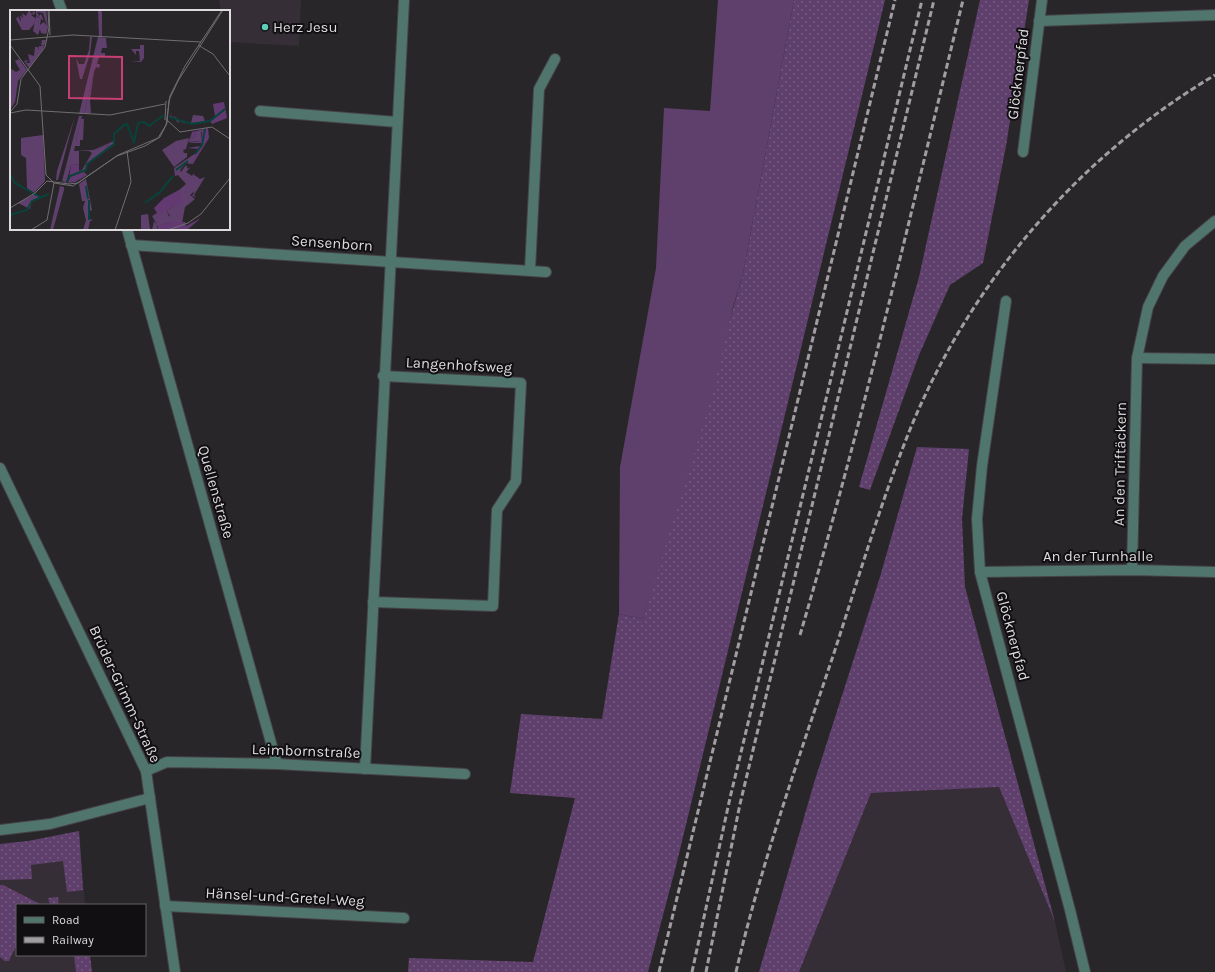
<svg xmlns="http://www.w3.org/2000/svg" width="1215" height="972" viewBox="0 0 1215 972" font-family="Karla,sans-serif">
<defs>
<pattern id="grass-dots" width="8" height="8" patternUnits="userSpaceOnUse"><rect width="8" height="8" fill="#5f406c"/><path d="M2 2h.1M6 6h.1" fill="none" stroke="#765b81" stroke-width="1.8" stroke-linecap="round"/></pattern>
</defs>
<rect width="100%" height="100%" fill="#29262a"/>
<!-- built -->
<g fill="#352e37">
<polygon points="219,0 301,0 299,46 229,42 229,11 221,11"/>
<polygon points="999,787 1055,922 1066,972 799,972 871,793"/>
<polygon points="79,831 85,905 17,905 17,955 90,955 92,972 0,972 0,844 28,841"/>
</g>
<!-- grass -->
<g fill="url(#grass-dots)">
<polygon points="794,0 885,0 676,866 648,972 408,972 409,958 533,962 575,798 510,793 521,714 602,719 619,614 643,619 743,274"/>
<polygon points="980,0 1029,0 1006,146 983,263 950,285 919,355 870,490 859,487 919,277"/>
<polygon points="917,447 969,449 962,519 965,587 1055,922 999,787 871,793 799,972 759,972 814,783 880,577"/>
<polygon points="79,831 83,890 67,892 63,861 31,865 32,879 0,880 0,844 28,841"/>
<polygon points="0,885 3,885 42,905 17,905 17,948 15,948 9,961 5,961 0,957"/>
<polygon points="58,897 59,905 50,905 48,898"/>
<polygon points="66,955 90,955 92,972 76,972 74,955"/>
</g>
<!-- garden -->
<polygon fill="#5f406c" points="718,0 794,0 743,274 733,307 712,396 643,619 619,614 620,467 656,268 664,108 710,111"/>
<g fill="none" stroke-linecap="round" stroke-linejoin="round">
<defs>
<g id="minor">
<polyline points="58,0 62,11"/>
<polyline points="1039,21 1215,15"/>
<polyline points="260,111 397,122"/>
<polyline points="1023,152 1042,0"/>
<polyline points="127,229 277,764"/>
<polyline points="131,245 546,272"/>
<polyline points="530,270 539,89 555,59"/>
<polyline points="1006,301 982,466 977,519 980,572 1070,910 1085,972"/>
<polyline points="1137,358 1215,359"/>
<polyline points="0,468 146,771 175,972"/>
<polyline points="1132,570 1137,358 1148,307 1163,276 1185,246 1215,221"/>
<polyline points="980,572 1132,570 1215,572"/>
<polyline points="373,602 493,606 497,510 516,481 521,383 383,376"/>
<polyline points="365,769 404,0"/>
<polyline points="146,771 167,762 277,764 465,774"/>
<polyline points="0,830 50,824 150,798"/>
<polyline points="165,906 404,918"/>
</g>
</defs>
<!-- minor casing -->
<use href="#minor" stroke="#464347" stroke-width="12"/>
<!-- minor -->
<use href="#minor" stroke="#4f756d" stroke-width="10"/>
<!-- rail -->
<g stroke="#a19ea2" stroke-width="3" stroke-dasharray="6 3" stroke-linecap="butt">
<path d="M 800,635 C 862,425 911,212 963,0"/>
<polyline points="659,972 895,0"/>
<polyline points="692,972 730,798 922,0"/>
<polyline points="706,972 740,804 934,0"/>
<path d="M 736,972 C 761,865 798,760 833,656 C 857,583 879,508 907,437 C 967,286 1076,158 1215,75"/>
</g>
</g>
<!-- markers -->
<circle fill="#5dceb9" stroke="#110f11" stroke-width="1.5" cx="265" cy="27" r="4"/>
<g text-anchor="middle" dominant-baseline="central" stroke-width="4" stroke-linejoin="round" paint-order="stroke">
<!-- poi labels -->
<g font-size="15" fill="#dddbde" stroke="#110f11" text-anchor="start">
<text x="273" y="27">Herz Jesu</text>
</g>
<!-- street labels -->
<g font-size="15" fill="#dddbde" stroke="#110f11">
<text transform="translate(1018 74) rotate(-83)">Glöcknerpfad</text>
<text transform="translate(332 243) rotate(4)">Sensenborn</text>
<text transform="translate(459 365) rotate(3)">Langenhofsweg</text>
<text transform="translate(1120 464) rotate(-89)">An den Triftäckern</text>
<text transform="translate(216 492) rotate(74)">Quellenstraße</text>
<text x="1098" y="556">An der Turnhalle</text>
<text transform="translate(1013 636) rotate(75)">Glöcknerpfad</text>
<text transform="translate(125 694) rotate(65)">Brüder-Grimm-Straße</text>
<text transform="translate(306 751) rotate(2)">Leimbornstraße</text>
<text transform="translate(285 897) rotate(3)">Hänsel-und-Gretel-Weg</text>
</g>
</g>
<!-- overview -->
<g transform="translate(10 10)">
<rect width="220" height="220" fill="#29262a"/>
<path d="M 19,0 L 22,4 L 24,0 L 25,4 L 21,5 L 25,8 L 25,13 L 19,20 L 12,20 L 6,9 L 8,6 L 11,12 L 10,5 L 13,8 L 12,3 L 16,6 ZM 26,0 L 36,0 L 38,18 L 36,24 L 31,23 L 30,19 L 28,25 L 23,21 L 26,6 L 31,9 L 30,15 L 34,12 L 37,16 L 33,3 L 27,2 L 29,6 L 31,4 L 34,11 L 26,5 ZM 88,0 L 91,0 L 92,3 L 92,26 L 89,26 ZM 80,27 L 82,27 L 80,44 L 72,69 L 70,69 L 66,48 L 69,54 L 74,54 L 79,40 ZM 88,27 L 96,28 L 97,38 L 92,38 L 91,43 L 95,43 L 95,47 L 89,47 L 87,54 L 90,54 L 89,58 L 86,57 L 84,62 L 74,104 L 69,104 ZM 32,30 L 36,30 L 33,39 L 19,58 L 14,51 L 18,50 L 16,53 L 20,53 L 18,44 L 24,46 L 25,37 L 28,37 L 28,40 L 29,36 L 34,36 L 31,35 ZM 130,35 L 134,35 L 134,48 L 131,52 L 121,52 L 130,51 L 129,41 L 126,41 L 126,45 L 121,39 L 130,39 ZM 9,49 L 17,60 L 8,71 L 5,92 L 0,100 L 0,58 L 6,62 L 10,60 L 5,51 ZM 162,101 L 160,106 L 165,107 L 177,114 L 190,112 L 181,113 L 183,105 L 193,106 L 195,111 L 192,112 L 200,110 L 205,106 L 198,112 L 177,114 L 169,111 L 168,113 L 164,107 L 159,107 ZM 65,106 L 59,128 L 48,170 L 46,170 L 47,161 ZM 69,106 L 72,106 L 66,130 L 70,130 L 70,136 L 65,136 L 64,141 L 83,140 L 104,131 L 105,134 L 77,155 L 74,162 L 77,165 L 74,167 L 72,160 L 82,143 L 79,141 L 69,141 L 69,154 L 61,155 L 56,173 L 52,171 ZM 99,135 L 90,145 L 83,149 L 83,140 ZM 191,120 L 191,131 L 178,132 L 180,128 L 185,127 L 186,122 ZM 186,143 L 187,145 L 181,154 L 176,153 L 170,160 L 171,162 L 176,155 L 178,159 L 181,157 L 176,162 L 182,166 L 183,164 L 190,169 L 195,167 L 184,185 L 186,187 L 182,186 L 185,181 L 180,185 L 185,189 L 175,197 L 172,213 L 161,212 L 147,216 L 148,220 L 142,220 L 144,211 L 147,215 L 146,212 L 160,206 L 157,201 L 164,196 L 169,180 L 176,174 L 168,165 L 165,166 L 164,158 ZM 76,169 L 82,200 L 79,201 L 80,209 L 83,210 L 80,211 L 78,220 L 73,220 L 76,210 L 73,198 L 75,191 L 72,191 L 69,174 ZM 50,176 L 54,177 L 54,180 L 43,220 L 40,220 ZM 25,184 L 32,187 L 22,191 L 20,199 L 8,193 Z" fill="#5f406c" fill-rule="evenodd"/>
<path d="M 214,92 L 217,108 L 202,114 L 200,111 L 205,106 L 203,94 ZM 198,118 L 199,128 L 183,154 L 181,154 L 189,139 L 177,138 L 191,136 L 191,133 L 177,133 L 191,131 L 192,123 L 191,121 L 186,122 L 185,127 L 180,128 L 182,122 ZM 69,154 L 69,161 L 72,160 L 74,167 L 65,172 L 58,173 L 61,155 ZM 169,180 L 173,192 L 168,197 L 164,196 L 153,204 L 142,206 L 147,203 L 144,198 L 154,188 ZM 191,208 L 177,220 L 148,220 L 148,216 L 161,212 L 175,212 L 176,216 Z" fill="#623a71"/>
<path d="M 179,128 L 176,139 L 173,140 L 174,143 L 177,143 L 177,147 L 164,157 L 152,140 L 166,131 Z" fill="#5f406c"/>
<path d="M 84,62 L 80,90 L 81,103 L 74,104 ZM 71,109 L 74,109 L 73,130 L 66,130 ZM 33,125 L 35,171 L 24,183 L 17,178 L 16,148 L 11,145 L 11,128 ZM 99,135 L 90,145 L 83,149 L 83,140 ZM 157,201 L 161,212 L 148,216 L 142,206 ZM 138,204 L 140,219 L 131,220 L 131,205 Z" fill="#5f406c"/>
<path fill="none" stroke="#07433a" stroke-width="2" d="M 159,107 L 182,114 L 200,111 L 215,99M 185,144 L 192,135 L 195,119M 166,160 L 178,151M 0,164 L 5,173 L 32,188M 57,172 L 60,166 L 76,160 L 77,154 L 104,134 L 104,124 L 114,115 L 117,114 L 124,132 L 128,113 L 134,112 L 139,116 L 154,105M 76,176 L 78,189M 79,190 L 79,210M 135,193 L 150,182 L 163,166M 0,205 L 17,200 L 22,191 L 39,184"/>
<path fill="none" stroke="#716e72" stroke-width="1" d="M 39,0 L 40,25M 0,30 L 63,25 L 191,32M 0,35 L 30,76 L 36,165 L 44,173 L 63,176 L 107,146 L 135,136 L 150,127 L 157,113 L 159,90 L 168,71 L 213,0M 188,35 L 203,44 L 220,66M 0,102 L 7,94 L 11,69 L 35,37 L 39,18 L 38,0M 0,103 L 16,100 L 100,105 L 155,94M 155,110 L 156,91M 157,110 L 170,122 L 202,117 L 220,129M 0,198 L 25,183 L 37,171 L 59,174 L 68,173 L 108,145 L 148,128 L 156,115 L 160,86 L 175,56 L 212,0M 21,220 L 37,210 L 44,173M 105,220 L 121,172 L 117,141M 158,220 L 178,213 L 191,204 L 220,168"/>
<path fill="#c73f75" fill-opacity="0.15" stroke="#c73f75" stroke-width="2" d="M 59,46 L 112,47 L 112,89 L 59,88 Z"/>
<rect width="220" height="220" fill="none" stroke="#dddbde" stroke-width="2"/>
</g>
<!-- legend -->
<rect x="16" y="904" width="130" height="52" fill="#110f11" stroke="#636163"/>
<rect x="24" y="917" width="20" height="6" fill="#4f756d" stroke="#636163"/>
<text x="52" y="924" font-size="12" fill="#dddbde">Road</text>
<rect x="24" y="937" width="20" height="6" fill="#a19ea2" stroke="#636163"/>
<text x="52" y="944" font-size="12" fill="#dddbde">Railway</text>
</svg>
